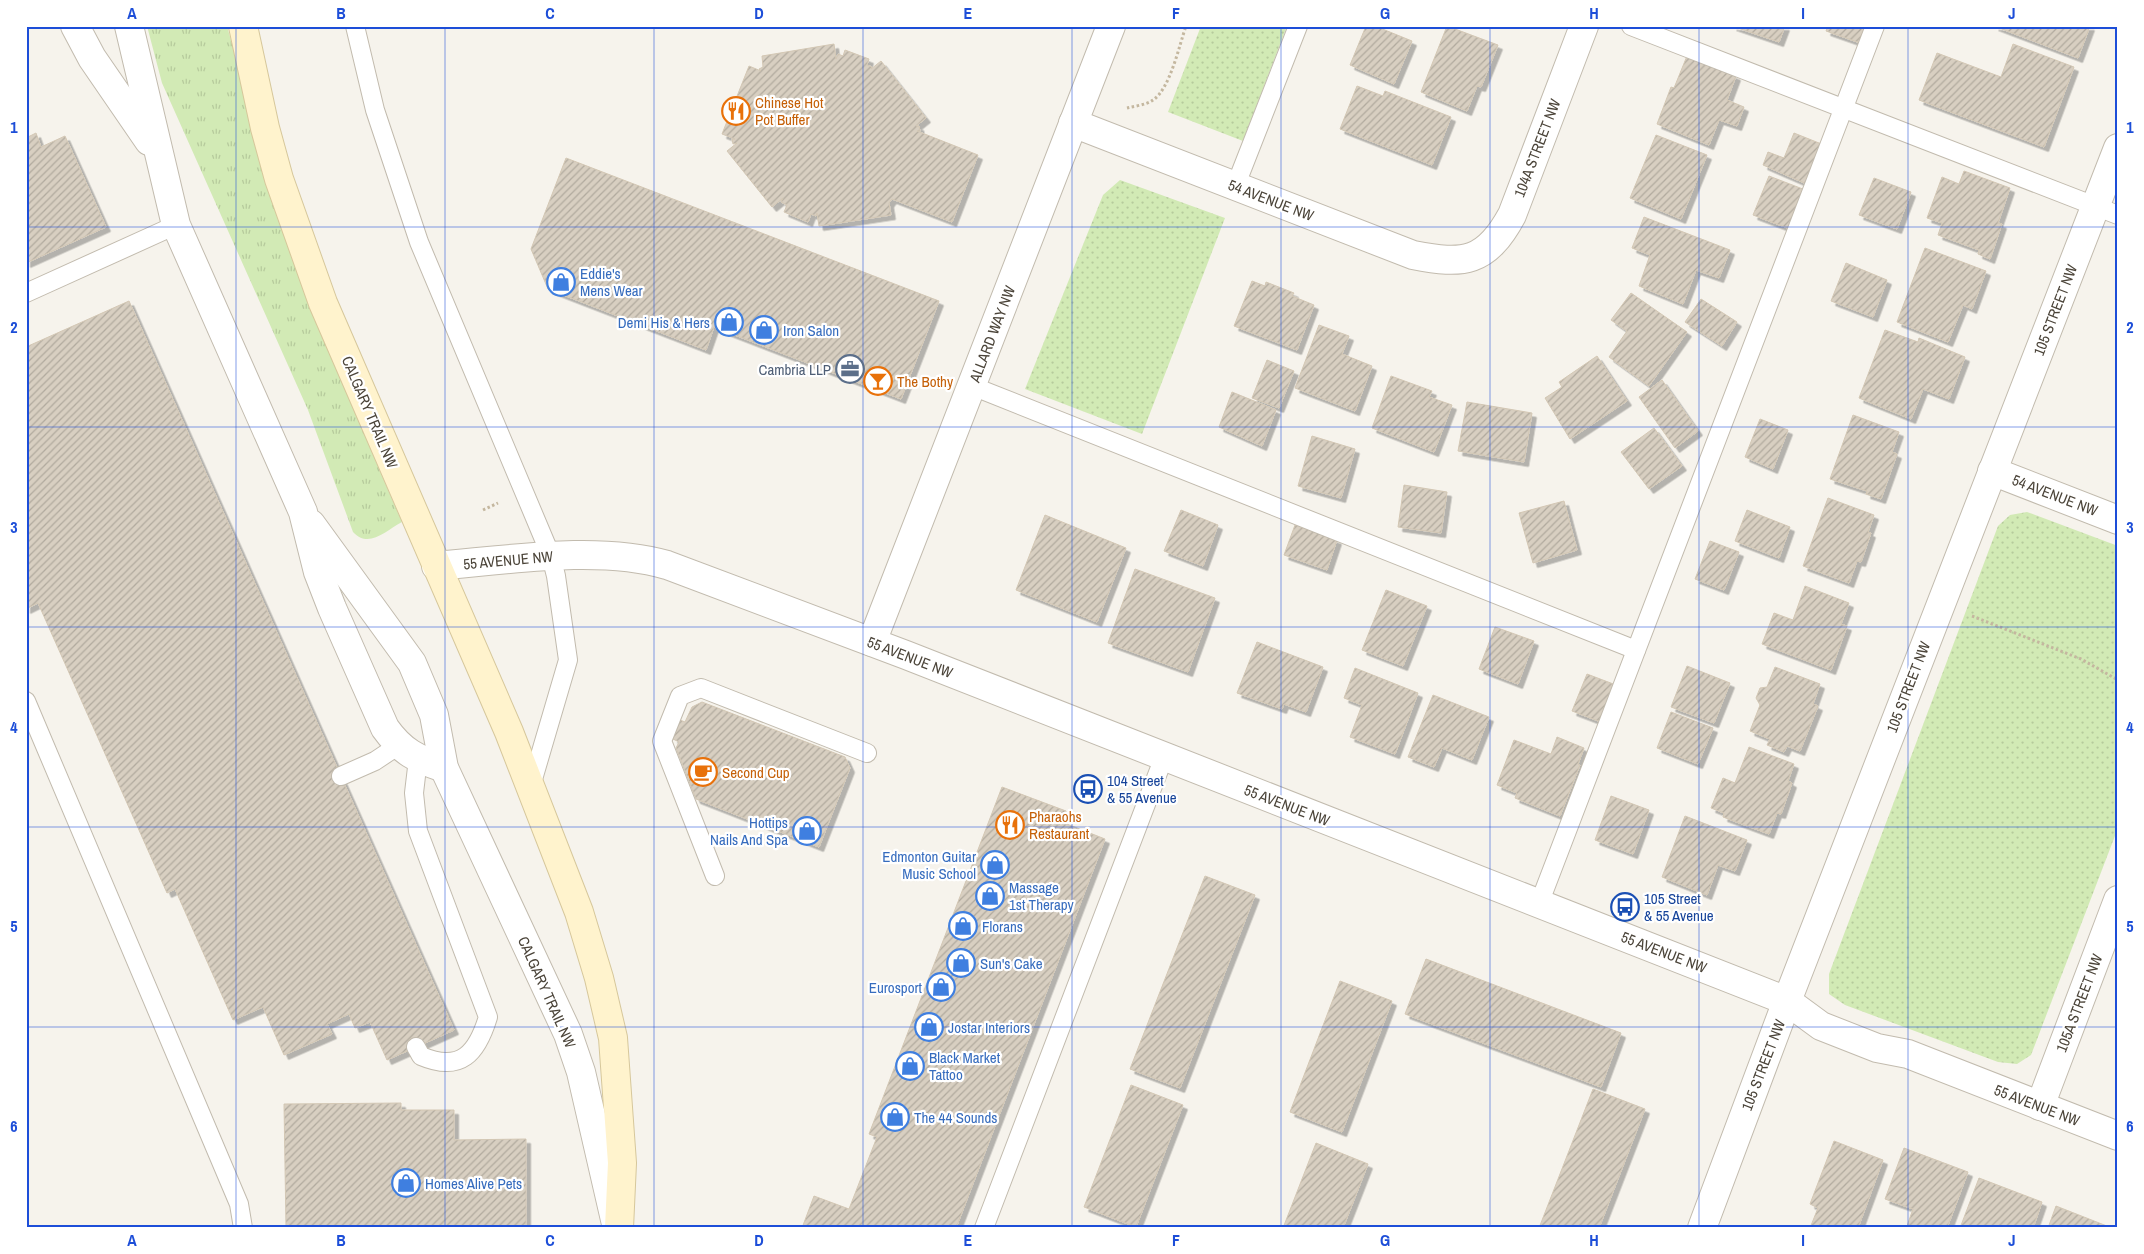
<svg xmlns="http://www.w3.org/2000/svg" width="2144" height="1254" viewBox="0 0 2144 1254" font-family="'Archivo Narrow',sans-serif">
<defs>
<pattern id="grass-tufts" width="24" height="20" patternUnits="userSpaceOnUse" patternTransform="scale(1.25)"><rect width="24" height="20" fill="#d2eab5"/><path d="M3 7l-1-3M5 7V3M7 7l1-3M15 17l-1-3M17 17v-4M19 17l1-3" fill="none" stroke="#b6ca9c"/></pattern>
<pattern id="park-dots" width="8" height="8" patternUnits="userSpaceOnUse" patternTransform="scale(1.25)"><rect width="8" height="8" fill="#d2eab5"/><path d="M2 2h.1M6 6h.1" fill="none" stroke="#b6ca9c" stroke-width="1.8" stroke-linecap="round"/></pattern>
<pattern id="building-hatch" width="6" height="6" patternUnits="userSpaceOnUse" patternTransform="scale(1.25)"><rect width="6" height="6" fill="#d8cfc1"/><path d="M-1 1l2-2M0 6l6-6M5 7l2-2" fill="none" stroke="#b1aa9e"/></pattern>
<filter id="shadow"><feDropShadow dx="4.5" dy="4.5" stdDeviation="0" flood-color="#0004"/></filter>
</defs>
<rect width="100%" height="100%" fill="#f6f3ec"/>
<!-- grass -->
<path fill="url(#grass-tufts)" d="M 147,26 L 227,26 C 250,110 274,194 303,276 C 332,360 367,441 402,522 C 385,531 369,549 353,532 L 308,410 L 162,83 Z"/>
<!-- park -->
<g fill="url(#park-dots)">
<polygon points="1201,26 1287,26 1243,141 1168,112"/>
<polygon points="1120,180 1225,218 1142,434 1025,389 1103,195"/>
<polygon points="2027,512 2118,546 2118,828 2031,1055 2017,1064 1998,1062 1845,1005 1829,994 1829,974 1998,526 2010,515"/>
</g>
<!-- building -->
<g fill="url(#building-hatch)" stroke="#d3c7b4" filter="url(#shadow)">
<polygon points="1366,26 1375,26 1412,41 1394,84 1350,65"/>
<polygon points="1447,26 1498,45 1481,87 1477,86 1467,111 1421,92"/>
<polygon points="1732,26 1785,26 1779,42"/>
<polygon points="1828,26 1869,26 1863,44 1826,31"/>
<polygon points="1994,26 2090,26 2078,58"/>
<polygon points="834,44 836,59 838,54 843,56 845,50 869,59 867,65 872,67 871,69 881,61 926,118 916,126 919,126 920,131 917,131 978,155 952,222 892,199 889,203 891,215 819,226 817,213 816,216 811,214 808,222 784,212 787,205 781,202 783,198 772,207 727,151 737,143 733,144 732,139 735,139 722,134 749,66 761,71 759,69 763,67 762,56"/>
<polygon points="2013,44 2074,67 2044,147 1919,100 1937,53 2001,77"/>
<polygon points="1687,56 1736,76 1727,100 1744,107 1737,126 1719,120 1709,145 1657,124 1671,87 1674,88"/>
<polygon points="1357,86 1383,96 1385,91 1451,117 1432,165 1340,129"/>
<polygon points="36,133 41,147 65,136 106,227 26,263 26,138"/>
<polygon points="1794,133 1824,145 1809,185 1763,165 1768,152 1784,158"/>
<polygon points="1656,135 1707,155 1681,219 1630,198"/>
<polygon points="566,158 939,301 901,399 714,327 706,350 548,289 531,249"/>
<polygon points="1964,171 2010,188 1998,223 2002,224 1990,259 1978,254 1979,250 1938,235 1942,223 1927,218 1942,177 1959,184"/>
<polygon points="1769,176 1808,191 1793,230 1753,215"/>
<polygon points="1874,178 1911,192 1897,229 1859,215"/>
<polygon points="1644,217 1730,250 1719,278 1696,270 1683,304 1639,286 1650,255 1632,248"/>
<polygon points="1925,248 1986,271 1972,309 1963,305 1948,342 1897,322"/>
<polygon points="1846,263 1887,280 1873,317 1831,301"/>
<polygon points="1252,281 1265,286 1266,282 1294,293 1292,296 1314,305 1297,350 1234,326"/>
<polygon points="1631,293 1687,332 1649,386 1609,357 1627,331 1611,320"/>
<polygon points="1701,299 1737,322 1722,346 1685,322"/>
<polygon points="129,301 454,1030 387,1060 370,1022 355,1028 349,1014 327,1024 332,1034 284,1055 263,1007 233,1020 175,889 167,893 38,603 26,609 26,347"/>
<polygon points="1319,325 1349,336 1342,354 1372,366 1355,411 1295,388"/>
<polygon points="1885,330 1918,342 1919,338 1965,357 1949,399 1923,389 1911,419 1859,398"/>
<polygon points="1597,356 1627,401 1570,439 1545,398 1562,387 1559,382"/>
<polygon points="1267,360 1294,371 1279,408 1252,398"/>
<polygon points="1391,376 1432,391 1429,397 1452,405 1434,452 1372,428"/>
<polygon points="1662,380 1698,431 1675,448 1639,397"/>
<polygon points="1232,392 1276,410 1262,446 1219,427"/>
<polygon points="1467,402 1532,413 1524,462 1458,451"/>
<polygon points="1853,415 1899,432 1892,452 1897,454 1881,499 1866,494 1867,491 1830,479"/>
<polygon points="1760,419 1788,430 1773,469 1745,457"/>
<polygon points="1654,428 1682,466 1649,489 1621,452"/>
<polygon points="1312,436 1355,449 1341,498 1298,486"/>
<polygon points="1404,485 1447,492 1441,533 1398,527"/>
<polygon points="1828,498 1874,515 1868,532 1871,533 1861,562 1857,561 1849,583 1803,566"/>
<polygon points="1564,501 1577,550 1533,563 1519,513"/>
<polygon points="1181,510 1218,525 1203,566 1164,551"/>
<polygon points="1747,510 1790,527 1779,558 1735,541"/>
<polygon points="1045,515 1126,548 1097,622 1016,590"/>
<polygon points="1295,525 1337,540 1327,570 1284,555"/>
<polygon points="1710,541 1739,552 1724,590 1695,579"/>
<polygon points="1135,569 1215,598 1188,672 1108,643"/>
<polygon points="1805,586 1849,603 1841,624 1847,626 1831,670 1762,644 1774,613 1793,620"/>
<polygon points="1386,590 1427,606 1403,666 1362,650"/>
<polygon points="1495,627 1534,641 1518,684 1479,669"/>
<polygon points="1257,642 1323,667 1306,712 1284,704 1282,709 1237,693"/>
<polygon points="1687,666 1730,683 1714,723 1671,707"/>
<polygon points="1775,667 1820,684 1813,704 1818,706 1800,751 1787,746 1784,752 1767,745 1770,739 1750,731 1760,705 1756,698 1760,688 1767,687"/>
<polygon points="1355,668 1418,693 1395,754 1350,737 1362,705 1344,698"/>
<polygon points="1587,674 1616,685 1601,722 1572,711"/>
<polygon points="1433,695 1489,717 1472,760 1442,748 1434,767 1408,757"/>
<polygon points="702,702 845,757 850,768 819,847 696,799 676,748 679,742 673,739 680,720 685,722 692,707"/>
<polygon points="1671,712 1713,728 1698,764 1657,748"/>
<polygon points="1557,737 1584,748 1578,764 1580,765 1560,816 1515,798 1517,793 1497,785 1514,740 1551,754"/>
<polygon points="1749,747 1794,764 1788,781 1792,783 1781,814 1777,813 1769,834 1723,817 1724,813 1711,808 1723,778 1735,783"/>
<polygon points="1002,787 1066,811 1062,822 1105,839 956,1228 802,1228 814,1196 849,1209 877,1137 869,1134"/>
<polygon points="1611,796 1649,810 1633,854 1595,840"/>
<polygon points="1685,816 1747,840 1735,871 1718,865 1707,895 1662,877"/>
<polygon points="1205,876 1255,895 1180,1088 1130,1069"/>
<polygon points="1426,959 1621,1033 1601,1087 1405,1014"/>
<polygon points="1340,981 1392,1001 1342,1132 1290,1112"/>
<polygon points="1131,1085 1183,1105 1136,1227 1084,1207"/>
<polygon points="1593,1089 1645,1109 1599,1228 1539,1228"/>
<polygon points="401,1103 401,1110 454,1110 454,1140 526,1139 526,1228 286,1228 284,1104"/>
<polygon points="1834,1141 1883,1160 1858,1228 1810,1228 1818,1208 1810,1204"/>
<polygon points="1316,1143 1368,1164 1343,1228 1283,1228"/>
<polygon points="1904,1148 1968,1172 1947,1228 1913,1228 1907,1226 1913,1209 1885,1199"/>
<polygon points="1979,1178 2042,1202 2033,1228 1960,1228"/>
<polygon points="2056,1206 2112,1228 2048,1228"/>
</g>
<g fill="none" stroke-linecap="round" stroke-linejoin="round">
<defs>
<g id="lane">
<polyline points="355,26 375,110 419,242 551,556 556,576 568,660 531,786"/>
<polyline points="1631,26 2118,215"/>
<polyline points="1235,187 1298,26"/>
<polyline points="26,293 176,225"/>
<polyline points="972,386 1636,650"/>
<polyline points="26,701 239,1204 243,1228"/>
<polyline points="341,776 375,761 399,745"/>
<polyline points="715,876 662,741 680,696 701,688 867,753"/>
<polyline points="1539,904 1875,26"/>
<path d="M 416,1047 L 421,1056 C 461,1073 477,1053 488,1017 L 418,831 L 414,793 L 418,759"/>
<polyline points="984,1228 1164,757"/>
</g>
<g id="street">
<polyline points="75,26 92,58 149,141"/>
<path d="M 129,26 L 176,225 L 303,512 L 318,572 L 332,608 L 385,728 C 402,752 417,759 444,768"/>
<path d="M 1073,123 L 1413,255 C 1464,265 1486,263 1512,215 L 1584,26"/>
<polyline points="1992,471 2118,520"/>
<polyline points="311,524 412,663 434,715 444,768 568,1034 581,1072 616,1224"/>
<path d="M 436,566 C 507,560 599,545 667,565 L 906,655 L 1787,1001 L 1821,1026 L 1877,1048 L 1908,1054 L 2118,1136"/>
<polyline points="872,642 1111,26"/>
<polyline points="2040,1106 2118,900"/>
<polyline points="1702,1228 1787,1001 2118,148"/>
</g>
<polyline id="secondary" points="243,26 265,128 279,179 323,303 509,732 579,912 599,978 613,1038 622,1163 619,1228"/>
</defs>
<!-- lane casing -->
<use href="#lane" stroke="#c2bbae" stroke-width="20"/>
<!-- street casing -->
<use href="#street" stroke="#c2bbae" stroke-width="30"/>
<!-- secondary casing -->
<use href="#secondary" stroke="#d6c79b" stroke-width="30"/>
<!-- path -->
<g stroke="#c4b79f" stroke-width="3" stroke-dasharray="2.5 2.5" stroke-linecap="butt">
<path d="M 1127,108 C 1135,106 1146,105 1153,100 C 1170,89 1179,46 1186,26"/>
<polyline points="483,510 498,503"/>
<polyline points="1972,616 2081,659 2118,680"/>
</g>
<!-- lane -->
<use href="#lane" stroke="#fff" stroke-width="18"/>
<!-- street -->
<use href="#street" stroke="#fff" stroke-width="28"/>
<!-- secondary -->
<use href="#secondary" stroke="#fff3cd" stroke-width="28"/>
</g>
<!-- grid -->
<path fill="none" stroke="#1d4ed8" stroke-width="1" stroke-opacity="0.55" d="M 236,26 L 236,1228M 445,26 L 445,1228M 654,26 L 654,1228M 863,26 L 863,1228M 1072,26 L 1072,1228M 1281,26 L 1281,1228M 1490,26 L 1490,1228M 1699,26 L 1699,1228M 1908,26 L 1908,1228M 26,227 L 2118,227M 26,427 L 2118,427M 26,627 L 2118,627M 26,827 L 2118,827M 26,1027 L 2118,1027"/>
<!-- icons -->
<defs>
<symbol id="restaurant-ring" viewBox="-11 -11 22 22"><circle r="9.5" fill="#fff" stroke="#e8710a" stroke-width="1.5"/><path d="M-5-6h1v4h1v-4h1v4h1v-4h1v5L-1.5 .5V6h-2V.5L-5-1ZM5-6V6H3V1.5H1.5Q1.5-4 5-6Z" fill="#e8710a"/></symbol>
<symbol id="shop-ring" viewBox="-11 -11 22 22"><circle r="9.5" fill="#fff" stroke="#3f7fe0" stroke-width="1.5"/><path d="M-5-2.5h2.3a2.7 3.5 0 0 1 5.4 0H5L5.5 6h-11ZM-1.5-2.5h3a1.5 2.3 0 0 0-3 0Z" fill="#3f7fe0"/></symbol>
<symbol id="office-ring" viewBox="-11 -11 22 22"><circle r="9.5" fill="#fff" stroke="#5c6f8a" stroke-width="1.5"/><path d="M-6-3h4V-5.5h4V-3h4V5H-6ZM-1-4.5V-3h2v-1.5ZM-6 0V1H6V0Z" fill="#5c6f8a"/></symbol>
<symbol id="bar-ring" viewBox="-11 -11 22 22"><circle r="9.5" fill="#fff" stroke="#e8710a" stroke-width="1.5"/><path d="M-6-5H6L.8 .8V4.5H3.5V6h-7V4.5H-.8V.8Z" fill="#e8710a"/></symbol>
<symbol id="cafe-ring" viewBox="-11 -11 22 22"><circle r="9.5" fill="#fff" stroke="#e8710a" stroke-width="1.5"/><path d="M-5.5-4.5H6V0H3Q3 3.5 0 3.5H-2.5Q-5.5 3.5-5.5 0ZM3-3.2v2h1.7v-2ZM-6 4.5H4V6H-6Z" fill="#e8710a"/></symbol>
<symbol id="bus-ring" viewBox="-11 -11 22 22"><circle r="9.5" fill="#fff" stroke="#1a4fb4" stroke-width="1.5"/><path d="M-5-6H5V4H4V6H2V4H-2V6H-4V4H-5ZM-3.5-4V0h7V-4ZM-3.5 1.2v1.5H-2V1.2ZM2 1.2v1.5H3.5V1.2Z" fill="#1a4fb4"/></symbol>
</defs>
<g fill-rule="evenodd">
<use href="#restaurant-ring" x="720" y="95" width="32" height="32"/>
<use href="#shop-ring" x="545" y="266" width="32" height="32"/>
<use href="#shop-ring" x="713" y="306" width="32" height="32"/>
<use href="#shop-ring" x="748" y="314" width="32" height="32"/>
<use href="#office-ring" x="834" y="353" width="32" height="32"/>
<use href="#bar-ring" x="862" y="365" width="32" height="32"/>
<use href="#cafe-ring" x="687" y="756" width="32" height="32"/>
<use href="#bus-ring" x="1072" y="773" width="32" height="32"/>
<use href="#restaurant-ring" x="994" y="809" width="32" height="32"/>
<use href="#shop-ring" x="791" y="815" width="32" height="32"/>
<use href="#shop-ring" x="979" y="849" width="32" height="32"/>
<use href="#shop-ring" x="974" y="880" width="32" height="32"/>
<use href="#bus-ring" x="1609" y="891" width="32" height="32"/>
<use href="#shop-ring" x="947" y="910" width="32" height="32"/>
<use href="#shop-ring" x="945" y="947" width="32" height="32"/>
<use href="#shop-ring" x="925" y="971" width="32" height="32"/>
<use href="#shop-ring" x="913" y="1011" width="32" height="32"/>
<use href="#shop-ring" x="894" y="1050" width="32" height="32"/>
<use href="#shop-ring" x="879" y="1101" width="32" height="32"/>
<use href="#shop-ring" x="390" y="1167" width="32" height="32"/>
</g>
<g text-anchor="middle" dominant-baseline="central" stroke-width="4.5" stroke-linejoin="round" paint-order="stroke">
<!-- food labels -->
<g font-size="15" fill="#c56008" stroke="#fff" text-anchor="start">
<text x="755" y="102">Chinese Hot<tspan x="755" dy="17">Pot Buffer</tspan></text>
<text x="897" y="381">The Bothy</text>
<text x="722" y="772">Second Cup</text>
<text x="1029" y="816">Pharaohs<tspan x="1029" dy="17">Restaurant</tspan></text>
</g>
<!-- street labels -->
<g font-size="15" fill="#4b4439" stroke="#fff">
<text transform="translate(1537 148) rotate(-69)">104A STREET NW</text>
<text transform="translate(1271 200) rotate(21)">54 AVENUE NW</text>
<text transform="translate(2055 310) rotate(-69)">105 STREET NW</text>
<text transform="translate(992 334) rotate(-69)">ALLARD WAY NW</text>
<text transform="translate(370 412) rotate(67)">CALGARY TRAIL NW</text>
<text transform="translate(2055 495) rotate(21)">54 AVENUE NW</text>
<text transform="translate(508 560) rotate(-5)">55 AVENUE NW</text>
<text transform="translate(910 657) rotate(21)">55 AVENUE NW</text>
<text transform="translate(1908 687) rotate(-69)">105 STREET NW</text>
<text transform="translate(1287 805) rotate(21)">55 AVENUE NW</text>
<text transform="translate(1664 952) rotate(21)">55 AVENUE NW</text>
<text transform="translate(547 992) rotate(66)">CALGARY TRAIL NW</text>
<text transform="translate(2079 1003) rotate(-69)">105A STREET NW</text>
<text transform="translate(1763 1065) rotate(-69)">105 STREET NW</text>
<text transform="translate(2037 1105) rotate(21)">55 AVENUE NW</text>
</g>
<!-- shop labels -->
<g font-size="15" fill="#366cbe" stroke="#fff" text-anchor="start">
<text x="580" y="273">Eddie's<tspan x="580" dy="17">Mens Wear</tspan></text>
<text x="710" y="322" text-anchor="end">Demi His &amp; Hers</text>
<text x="783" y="330">Iron Salon</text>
<text x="788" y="822" text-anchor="end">Hottips<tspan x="788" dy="17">Nails And Spa</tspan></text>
<text x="976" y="856" text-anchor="end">Edmonton Guitar<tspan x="976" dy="17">Music School</tspan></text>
<text x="1009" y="887">Massage<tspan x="1009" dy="17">1st Therapy</tspan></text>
<text x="982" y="926">Florans</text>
<text x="980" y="963">Sun's Cake</text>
<text x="922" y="987" text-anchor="end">Eurosport</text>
<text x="948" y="1027">Jostar Interiors</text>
<text x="929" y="1057">Black Market<tspan x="929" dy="17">Tattoo</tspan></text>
<text x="914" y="1117">The 44 Sounds</text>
<text x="425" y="1183">Homes Alive Pets</text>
</g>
<!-- service labels -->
<g font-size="15" fill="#4e5e75" stroke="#fff" text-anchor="end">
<text x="831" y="369">Cambria LLP</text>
</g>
<!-- transit labels -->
<g font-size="15" fill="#164399" stroke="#fff" text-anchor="start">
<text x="1107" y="780">104 Street<tspan x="1107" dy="17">&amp; 55 Avenue</tspan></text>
<text x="1644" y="898">105 Street<tspan x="1644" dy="17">&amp; 55 Avenue</tspan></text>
</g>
</g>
<!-- border -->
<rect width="2144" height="1254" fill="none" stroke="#ffffff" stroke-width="55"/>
<rect x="28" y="28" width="2088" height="1198" fill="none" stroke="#1d4ed8" stroke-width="2"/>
<g font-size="16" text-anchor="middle" font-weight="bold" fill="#1d4ed8">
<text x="132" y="19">A</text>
<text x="341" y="19">B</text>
<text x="550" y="19">C</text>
<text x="759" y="19">D</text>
<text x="968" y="19">E</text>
<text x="1176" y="19">F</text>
<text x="1385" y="19">G</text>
<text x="1594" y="19">H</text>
<text x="1803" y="19">I</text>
<text x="2012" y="19">J</text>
<text x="14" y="133">1</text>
<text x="2130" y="133">1</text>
<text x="14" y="333">2</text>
<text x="2130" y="333">2</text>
<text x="14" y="533">3</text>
<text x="2130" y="533">3</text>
<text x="14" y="733">4</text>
<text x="2130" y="733">4</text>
<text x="14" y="932">5</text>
<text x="2130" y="932">5</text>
<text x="14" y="1132">6</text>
<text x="2130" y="1132">6</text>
<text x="132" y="1246">A</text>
<text x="341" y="1246">B</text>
<text x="550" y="1246">C</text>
<text x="759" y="1246">D</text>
<text x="968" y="1246">E</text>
<text x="1176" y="1246">F</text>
<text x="1385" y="1246">G</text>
<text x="1594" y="1246">H</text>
<text x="1803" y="1246">I</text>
<text x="2012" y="1246">J</text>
</g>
</svg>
